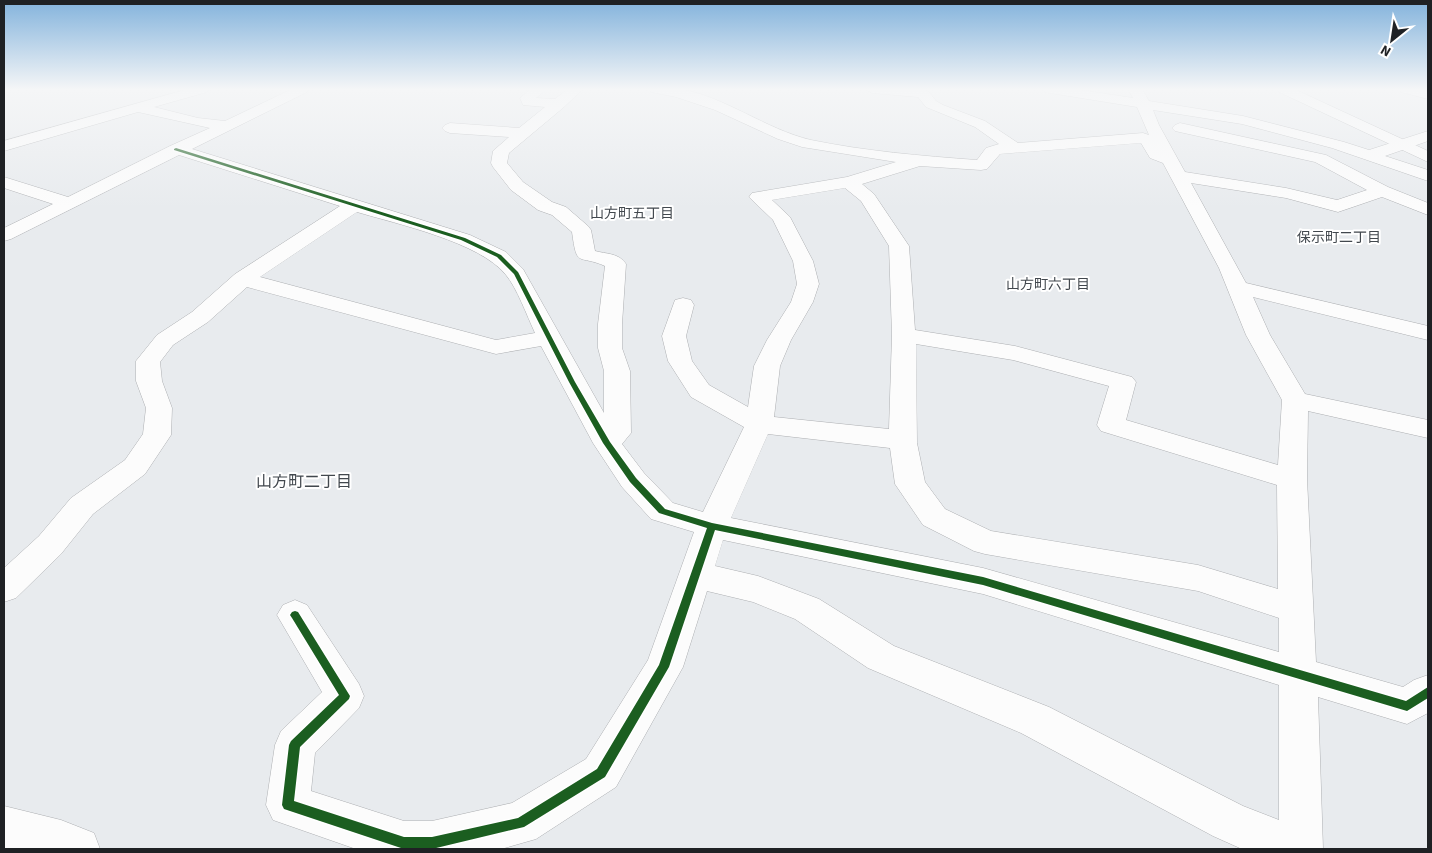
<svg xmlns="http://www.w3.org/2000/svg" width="1432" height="853" viewBox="0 0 1432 853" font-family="'Source Sans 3','Noto Sans JP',sans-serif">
<rect width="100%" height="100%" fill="#e8ebee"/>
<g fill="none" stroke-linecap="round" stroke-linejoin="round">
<defs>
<g id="minor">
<path d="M 188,89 L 209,89 L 207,92 L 154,107 L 198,118 L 225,121 L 292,89 L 309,89 L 307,92 L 192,149 L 470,235 L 506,252 L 523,269 L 604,413 L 604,371 L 598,348 L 598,324 L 605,266 C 578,254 577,269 572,232 L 552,215 L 538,210 L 511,190 L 493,167 L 491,163 L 493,151 L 509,137 L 450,133 L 445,131 L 442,128 L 445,125 L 450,123 L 519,128 L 545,107 L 523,105 L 520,98 L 531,89 L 547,89 L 536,98 L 555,99 L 568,89 L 583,89 L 564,107 L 509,153 L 507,163 L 523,182 L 552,202 L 566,207 L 588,226 L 591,230 L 595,251 C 606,254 619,253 626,264 L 622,324 L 622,348 L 630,371 L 631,433 L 622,444 L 644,473 L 673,503 L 703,512 L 744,427 L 691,397 L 668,361 L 662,336 L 675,300 L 683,298 L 691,300 L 694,305 L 686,336 L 692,361 L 709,385 L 748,407 L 754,366 L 767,340 L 791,302 L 797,284 L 793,261 L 773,220 L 749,197 L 752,193 L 758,192 L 847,177 L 896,162 L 802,147 L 778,139 L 715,110 L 676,97 L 651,92 L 649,89 C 659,89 670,87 680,89 C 726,97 765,129 811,140 C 864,151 922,156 977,160 L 986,148 L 999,144 L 975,127 L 926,107 L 918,97 L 872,93 L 865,89 L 920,89 L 928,91 L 936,101 L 943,105 L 985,121 L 1018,143 L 1143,133 L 1149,135 L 1137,107 L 1050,93 L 1045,92 L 1043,89 L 1074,89 L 1133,98 L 1128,89 L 1142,89 L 1149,101 L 1243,116 L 1344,142 L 1369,150 L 1428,131 L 1428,141 L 1385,156 L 1428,170 L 1428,181 L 1332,148 L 1242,124 L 1153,110 L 1159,125 L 1185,172 L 1286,188 L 1337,200 L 1367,190 L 1315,162 L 1175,131 L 1172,128 L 1175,125 L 1180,123 L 1326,155 L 1388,187 L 1428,203 L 1428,215 L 1382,197 L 1338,212 L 1286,198 L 1191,183 L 1246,283 L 1428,326 L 1428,340 L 1253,297 L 1270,335 L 1305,394 L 1428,420 L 1428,438 L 1308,411 L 1307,479 L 1316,662 L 1403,687 L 1414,680 L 1428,675 L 1428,713 L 1407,724 L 1318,697 L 1323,849 L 1242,849 L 1213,836 L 1021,733 L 868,668 L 795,619 L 753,602 L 707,591 L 683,667 L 616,787 L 536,839 L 501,849 L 356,849 L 273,820 L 266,805 L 275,745 L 281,731 L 322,692 L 277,615 L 283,605 L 295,600 L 307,605 L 359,684 L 364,696 L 359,708 L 315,753 L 311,791 L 404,821 L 432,821 L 512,803 L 586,759 L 648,660 L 694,532 L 651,519 L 622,487 L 593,443 L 541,346 L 496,354 L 247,287 L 208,322 L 173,345 L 160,362 L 162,381 L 172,408 L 171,435 L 145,474 L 93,514 L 61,554 L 16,598 L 4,602 L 4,568 L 39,536 L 71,498 L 125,460 L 143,434 L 146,408 L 136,381 L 136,361 L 157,335 L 192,312 L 235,274 L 340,206 L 179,155 L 11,239 L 4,241 L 4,228 L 53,204 L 4,188 L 4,177 L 68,197 L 170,146 L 210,128 L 138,112 L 4,151 L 4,141 ZM 1141,143 L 1150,158 L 1163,163 L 1219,268 L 1246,335 L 1282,400 L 1278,465 L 1126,420 L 1136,382 L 1132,377 L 1015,346 L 915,330 L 909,246 L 874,194 L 862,184 L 920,166 L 981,170 L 987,169 L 1000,154 ZM 845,188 L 861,201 L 889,246 L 892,335 L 889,429 L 774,417 L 780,366 L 791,340 L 813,302 L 819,284 L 813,261 L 790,217 L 772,200 ZM 357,212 C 397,224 480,242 506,275 C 517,288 527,316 535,333 L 496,340 L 260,277 ZM 916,344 L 1013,360 L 1109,386 L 1097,425 L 1101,431 L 1277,485 L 1278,589 L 1198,565 L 991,531 L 945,509 L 925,482 L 917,443 ZM 768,434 L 890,448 L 895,484 L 923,525 L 974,551 L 985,554 L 1198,591 L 1279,618 L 1279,652 L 983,568 L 731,518 ZM 723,540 L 983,594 L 1279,685 L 1279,820 L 1243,806 L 1049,707 L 894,646 L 819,599 L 758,576 L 715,566 Z"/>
<polygon points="1399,89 1420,89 1428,91 1428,99 1401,92"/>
<polygon points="4,806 61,820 94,833 100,849 4,849"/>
</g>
<polygon id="major" points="1277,89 1294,89 1428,151 1428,162 1279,92"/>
</defs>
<!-- minor casing -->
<use href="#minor" stroke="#adafb2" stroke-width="1"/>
<!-- major casing -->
<use href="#major" stroke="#adafb2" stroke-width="1"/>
<!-- minor -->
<use href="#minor" fill="#fcfcfc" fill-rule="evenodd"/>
<!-- major -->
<use href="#major" fill="#fcfcfc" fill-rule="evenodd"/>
<defs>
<polygon id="cycleway" points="176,148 465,238 501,255 518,272 575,382 610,442 636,478 665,509 712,523 983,577 1406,701 1428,687 1428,698 1407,711 983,585 715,530 669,667 605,777 524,827 432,849 404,849 284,809 282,805 289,745 291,741 339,695 292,618 290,615 292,612 295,611 298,612 350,696 349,699 300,747 294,801 404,837 432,837 518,818 597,769 659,665 707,528 659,513 630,482 603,443 569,382 514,274 497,257 461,240 174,150 174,149"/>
</defs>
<!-- cycleway casing -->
<use href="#cycleway" stroke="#fff" stroke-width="3"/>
<!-- cycleway -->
<use href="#cycleway" fill="#1b5e20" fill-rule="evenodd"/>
</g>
<!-- sky -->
<linearGradient id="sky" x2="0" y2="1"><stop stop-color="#83b3dc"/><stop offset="0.43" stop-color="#f5f6f7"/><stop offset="1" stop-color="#f5f6f7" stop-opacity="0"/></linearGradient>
<rect width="1432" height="208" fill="url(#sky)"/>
<g text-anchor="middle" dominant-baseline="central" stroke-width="4" stroke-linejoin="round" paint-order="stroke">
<!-- far-neighbourhood labels -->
<g font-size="14" fill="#42484e" stroke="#fff">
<text x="632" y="214">山方町五丁目</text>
<text x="1339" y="238">保示町二丁目</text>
<text x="1048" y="285">山方町六丁目</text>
</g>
<!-- neighbourhood labels -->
<g font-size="16" fill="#42484e" stroke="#fff">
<text x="304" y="482">山方町二丁目</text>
</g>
</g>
<!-- border -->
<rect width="1432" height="853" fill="none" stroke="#1f2124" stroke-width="10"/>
<!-- north arrow -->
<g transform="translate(1392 40) rotate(210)" stroke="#ffffff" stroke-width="4" paint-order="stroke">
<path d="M0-4L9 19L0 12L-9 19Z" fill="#1f2124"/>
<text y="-8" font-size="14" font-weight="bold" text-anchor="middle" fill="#1f2124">N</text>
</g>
</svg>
